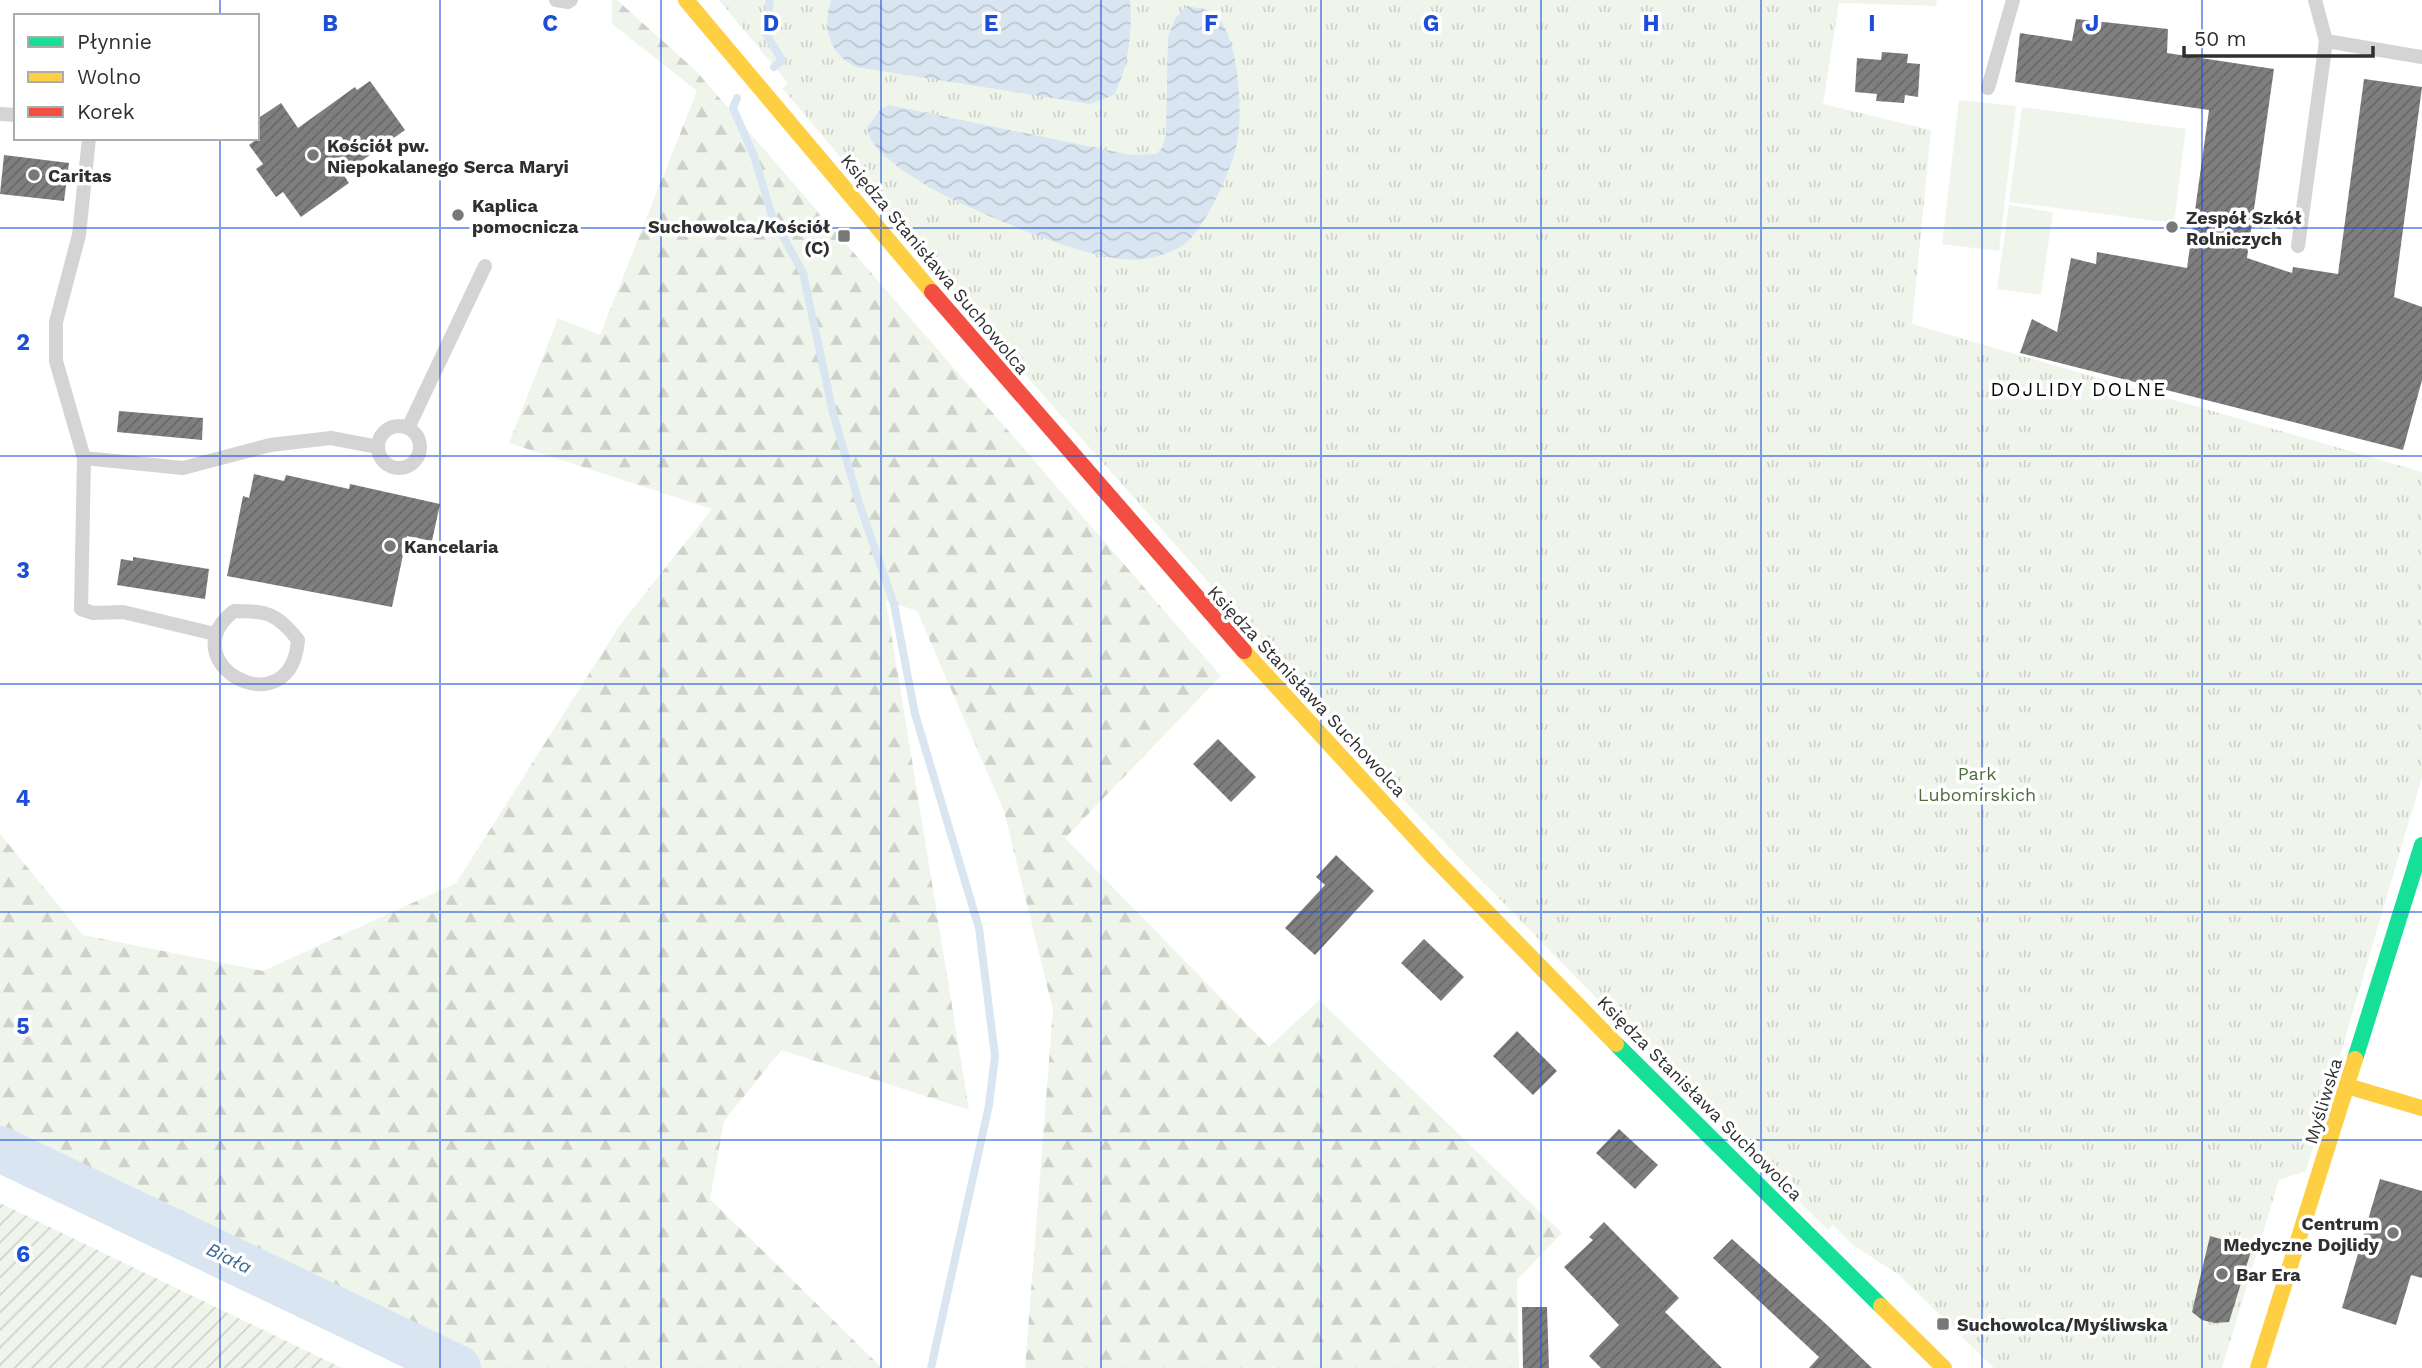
<svg xmlns="http://www.w3.org/2000/svg" width="2422" height="1368" viewBox="0 0 2422 1368" font-family="'Work Sans',sans-serif">
<defs>
<pattern id="forest-firs" width="22" height="20" patternUnits="userSpaceOnUse" patternTransform="scale(1.75)"><rect width="22" height="20" fill="#f0f5ec"/><path d="M5 1l3.5 6h-7zM16 11l3.5 6h-7z" fill="#ced2cb"/></pattern>
<pattern id="park-tufts" width="24" height="20" patternUnits="userSpaceOnUse" patternTransform="scale(1.75)"><rect width="24" height="20" fill="#f0f5ec"/><path d="M3 7l-1-3M5 7V3M7 7l1-3M15 17l-1-3M17 17v-4M19 17l1-3" fill="none" stroke="#ced2cb"/></pattern>
<pattern id="garden-furrows" width="10" height="10" patternUnits="userSpaceOnUse" patternTransform="scale(1.75)"><rect width="10" height="10" fill="#f0f5ec"/><path d="M-1 1l2-2M0 10L10 0M9 11l2-2" fill="none" stroke="#ced2cb"/></pattern>
<pattern id="water-waves" width="16" height="10" patternUnits="userSpaceOnUse" patternTransform="scale(1.75)"><rect width="16" height="10" fill="#d9e6f2"/><path d="M0 5q4-4 8 0t8 0" fill="none" stroke="#bbc6d0"/></pattern>
<pattern id="building-hatch" width="6" height="6" patternUnits="userSpaceOnUse" patternTransform="scale(1.75)"><rect width="6" height="6" fill="#7f7f7f"/><path d="M-1 1l2-2M0 6l6-6M5 7l2-2" fill="none" stroke="#686868"/></pattern>
</defs>
<rect width="100%" height="100%" fill="#fff"/>
<!-- grass -->
<g fill="#f0f5ec">
<polygon points="1959,100 2016,106 1999,251 1942,244"/>
<polygon points="2022,107 2186,129 2174,223 2009,202"/>
<polygon points="2009,205 2053,212 2041,295 1997,289"/>
</g>
<!-- forest -->
<polygon fill="url(#forest-firs)" points="612,0 617,0 696,71 1221,676 1065,838 1269,1047 1319,1000 1562,1233 1517,1280 1519,1368 1025,1368 1053,1010 1004,811 917,611 886,601 969,1110 781,1050 724,1121 710,1199 882,1368 462,1368 0,1144 0,834 83,935 263,971 456,883 620,625 712,509 509,443 558,318 600,335 697,91 612,24"/>
<!-- park -->
<polygon fill="url(#park-tufts)" points="719,0 1937,0 1936,6 1839,3 1823,104 1931,130 1912,324 2422,472 2422,777 2306,1171 2279,1180 2222,1368 1994,1368 1899,1275 1853,1245 1833,1225 1828,1230 1628,1031 1378,774 1004,351 782,88 788,83"/>
<!-- garden -->
<polygon fill="url(#garden-furrows)" points="0,1203 342,1368 0,1368"/>
<!-- water -->
<g fill="url(#water-waves)">
<path d="M 831,0 L 1130,0 C 1133,30 1128,68 1114,95 L 1090,104 L 856,67 C 829,53 822,30 831,0 Z"/>
<path d="M 1187,6 C 1194,8 1206,8 1212,12 C 1240,30 1244,118 1236,148 C 1229,174 1209,218 1191,238 C 1181,250 1159,257 1144,259 C 1097,266 992,218 948,197 C 925,185 868,154 867,127 L 881,109 L 889,105 L 1131,155 L 1156,154 L 1162,148 L 1166,134 L 1168,37 L 1175,18 Z"/>
</g>
<g fill="none" stroke-linecap="round" stroke-linejoin="round">
<!-- stream -->
<g stroke="#d9e6f2" stroke-width="8">
<polyline points="770,0 766,34 782,60 774,67"/>
<polyline points="737,98 733,108 754,156 772,216 803,273 833,413 859,503 894,604 915,714 979,928 995,1056 989,1105 931,1368"/>
</g>
<!-- river -->
<polyline stroke="#d9e6f2" stroke-width="46" points="0,1149 458,1368"/>
</g>
<!-- building -->
<g fill="url(#building-hatch)">
<polygon points="2076,19 2168,29 2167,53 2274,69 2247,258 2292,273 2293,267 2338,274 2364,79 2422,87 2394,297 2422,307 2422,380 2403,450 2020,353 2032,319 2057,332 2071,258 2096,264 2097,252 2187,268 2209,110 2015,82 2020,33 2072,41"/>
<polygon points="1882,52 1908,54 1907,63 1920,64 1918,97 1905,95 1904,103 1876,101 1877,94 1855,92 1857,58 1881,60"/>
<polygon points="370,81 405,130 343,174 349,183 301,217 283,192 276,197 256,169 263,164 249,145 257,139 257,119 281,103 298,128 355,87 357,90"/>
<polygon points="4,155 69,163 64,201 0,194"/>
<polygon points="119,411 203,418 202,440 117,432"/>
<polygon points="254,474 284,481 286,475 349,489 350,484 440,504 432,541 407,536 392,607 227,576 243,496 249,498"/>
<polygon points="133,557 209,569 205,599 117,585 121,559 133,561"/>
<polygon points="1218,739 1256,777 1231,802 1193,764"/>
<polygon points="1336,855 1374,891 1315,955 1285,928 1325,885 1316,877"/>
<polygon points="1424,939 1464,977 1441,1001 1401,963"/>
<polygon points="1517,1031 1557,1071 1533,1095 1493,1056"/>
<polygon points="1619,1129 1658,1165 1635,1189 1596,1153"/>
<polygon points="2380,1179 2422,1191 2422,1278 2411,1275 2396,1325 2342,1308"/>
<polygon points="1604,1222 1679,1298 1665,1312 1722,1368 1601,1368 1589,1356 1619,1325 1564,1267 1593,1240 1589,1237"/>
<polygon points="2210,1236 2252,1248 2229,1322 2215,1323 2202,1320 2192,1312"/>
<polygon points="1732,1239 1826,1324 1872,1368 1809,1368 1819,1357 1713,1258"/>
<polygon points="1522,1307 1547,1307 1549,1368 1523,1368"/>
</g>
<g fill="none" stroke-linecap="round" stroke-linejoin="round">
<!-- lane -->
<g stroke="#d4d4d4" stroke-width="14">
<polyline points="556,0 568,2 571,0"/>
<polyline points="2326,41 2422,57"/>
<polyline points="1988,88 2013,0"/>
<polyline points="0,114 16,115"/>
<polyline points="89,138 79,235 56,322 56,361 84,458 183,468 270,445 331,438 378,447"/>
<polyline points="2298,246 2326,41 2315,0"/>
<circle cx="399" cy="447" r="21"/>
<polyline points="408,428 485,266"/>
<polyline points="84,458 81,609 93,613 123,612 215,634"/>
<path d="M 234,611 C 267,611 277,613 298,640 C 291,730 168,663 234,611 Z"/>
</g>
<!-- fast -->
<g stroke="#16e098" stroke-width="16">
<polyline points="1616,1044 1881,1306"/>
<polyline points="2355,1059 2422,845"/>
</g>
<!-- slow -->
<g stroke="#ffcf43" stroke-width="16">
<polyline points="686,0 932,292"/>
<polyline points="1244,651 1435,859 1616,1044"/>
<polyline points="2347,1086 2422,1108"/>
<polyline points="1881,1306 1944,1368"/>
<polyline points="2258,1368 2355,1059"/>
</g>
<!-- jam -->
<polyline stroke="#f24e42" stroke-width="16" points="932,292 1244,651"/>
</g>
<!-- grid -->
<path fill="none" stroke="#1d4ed8" stroke-width="2" stroke-opacity="0.55" d="M 220,0 L 220,16M 440,0 L 440,1368M 661,0 L 661,1368M 881,0 L 881,1368M 1101,0 L 1101,1368M 1321,0 L 1321,1368M 1541,0 L 1541,1368M 1761,0 L 1761,1368M 1982,0 L 1982,1368M 2202,0 L 2202,1368M 220,138 L 220,1368M 0,228 L 2422,228M 0,456 L 2422,456M 0,684 L 2422,684M 0,912 L 2422,912M 0,1140 L 2422,1140"/>
<!-- markers -->
<g fill="#787878" stroke="#fff" stroke-width="2.5">
<circle cx="313" cy="155" r="7"/>
<circle cx="34" cy="175" r="7"/>
<circle cx="458" cy="215" r="7"/>
<circle cx="2172" cy="227" r="7"/>
<rect x="837" y="229" width="14" height="14" rx="3.5"/>
<circle cx="390" cy="546" r="7"/>
<circle cx="2393" cy="1233" r="7"/>
<circle cx="2222" cy="1274" r="7"/>
<rect x="1936" y="1317" width="14" height="14" rx="3.5"/>
</g>
<g text-anchor="middle" dominant-baseline="central" stroke-width="7" stroke-linejoin="round" paint-order="stroke">
<!-- poi labels -->
<g font-size="18" font-weight="bold" fill="#2f2f2f" stroke="#fff" text-anchor="start">
<text x="327" y="145">Kościół pw.<tspan x="327" dy="21">Niepokalanego Serca Maryi</tspan></text>
<text x="48" y="175">Caritas</text>
<text x="472" y="205">Kaplica<tspan x="472" dy="21">pomocnicza</tspan></text>
<text x="2186" y="217">Zespół Szkół<tspan x="2186" dy="21">Rolniczych</tspan></text>
<text x="830" y="226" text-anchor="end">Suchowolca/Kościół<tspan x="830" dy="21">(C)</tspan></text>
<text x="404" y="546">Kancelaria</text>
<text x="2379" y="1223" text-anchor="end">Centrum<tspan x="2379" dy="21">Medyczne Dojlidy</tspan></text>
<text x="2236" y="1274">Bar Era</text>
<text x="1957" y="1324">Suchowolca/Myśliwska</text>
</g>
<!-- street labels -->
<g font-size="18" fill="#2f2f2f" stroke="#fff">
<text transform="translate(935 264) rotate(50)">Księdza Stanisława Suchowolca</text>
<text transform="translate(1307 691) rotate(47)">Księdza Stanisława Suchowolca</text>
<text transform="translate(1700 1098) rotate(45)">Księdza Stanisława Suchowolca</text>
<text transform="translate(2323 1101) rotate(-73)">Myśliwska</text>
</g>
<!-- park labels -->
<g font-size="18" fill="#4e6c3b" stroke="#fff">
<text x="1977" y="773">Park<tspan x="1977" dy="21">Lubomirskich</tspan></text>
</g>
<!-- neighbourhood labels -->
<g font-size="19" letter-spacing="2" fill="#000" stroke="#fff">
<text x="2079" y="389">DOJLIDY DOLNE</text>
</g>
<!-- water labels -->
<g font-size="19" font-style="italic" fill="#3b6a94" stroke="#fff">
<text transform="translate(229 1258) rotate(26)">Biała</text>
</g>
</g>
<g font-size="23" text-anchor="middle" font-weight="bold" fill="#1d4ed8" stroke="#fff" stroke-width="7" stroke-linejoin="round" paint-order="stroke">
<text x="330" y="31">B</text>
<text x="550" y="31">C</text>
<text x="771" y="31">D</text>
<text x="991" y="31">E</text>
<text x="1211" y="31">F</text>
<text x="1431" y="31">G</text>
<text x="1651" y="31">H</text>
<text x="1872" y="31">I</text>
<text x="2092" y="31">J</text>
<text x="23" y="350">2</text>
<text x="23" y="578">3</text>
<text x="23" y="806">4</text>
<text x="23" y="1034">5</text>
<text x="23" y="1262">6</text>
</g>
<!-- legend -->
<rect x="14" y="14" width="245" height="126" fill="#ffffff" stroke="#acacac" stroke-width="2"/>
<rect x="28" y="37" width="35" height="10" fill="#16e098" stroke="#acacac" stroke-width="2"/>
<text x="77" y="49" font-size="21" fill="#2f2f2f">Płynnie</text>
<rect x="28" y="72" width="35" height="10" fill="#ffcf43" stroke="#acacac" stroke-width="2"/>
<text x="77" y="84" font-size="21" fill="#2f2f2f">Wolno</text>
<rect x="28" y="107" width="35" height="10" fill="#f24e42" stroke="#acacac" stroke-width="2"/>
<text x="77" y="119" font-size="21" fill="#2f2f2f">Korek</text>
<!-- scale -->
<path d="M2184 46v10h189v-10" fill="none" stroke="#2f2f2f" stroke-width="3.5"/>
<text x="2194" y="46" font-size="21" fill="#2f2f2f" stroke="#ffffff" stroke-width="5" paint-order="stroke">50 m</text>
</svg>
